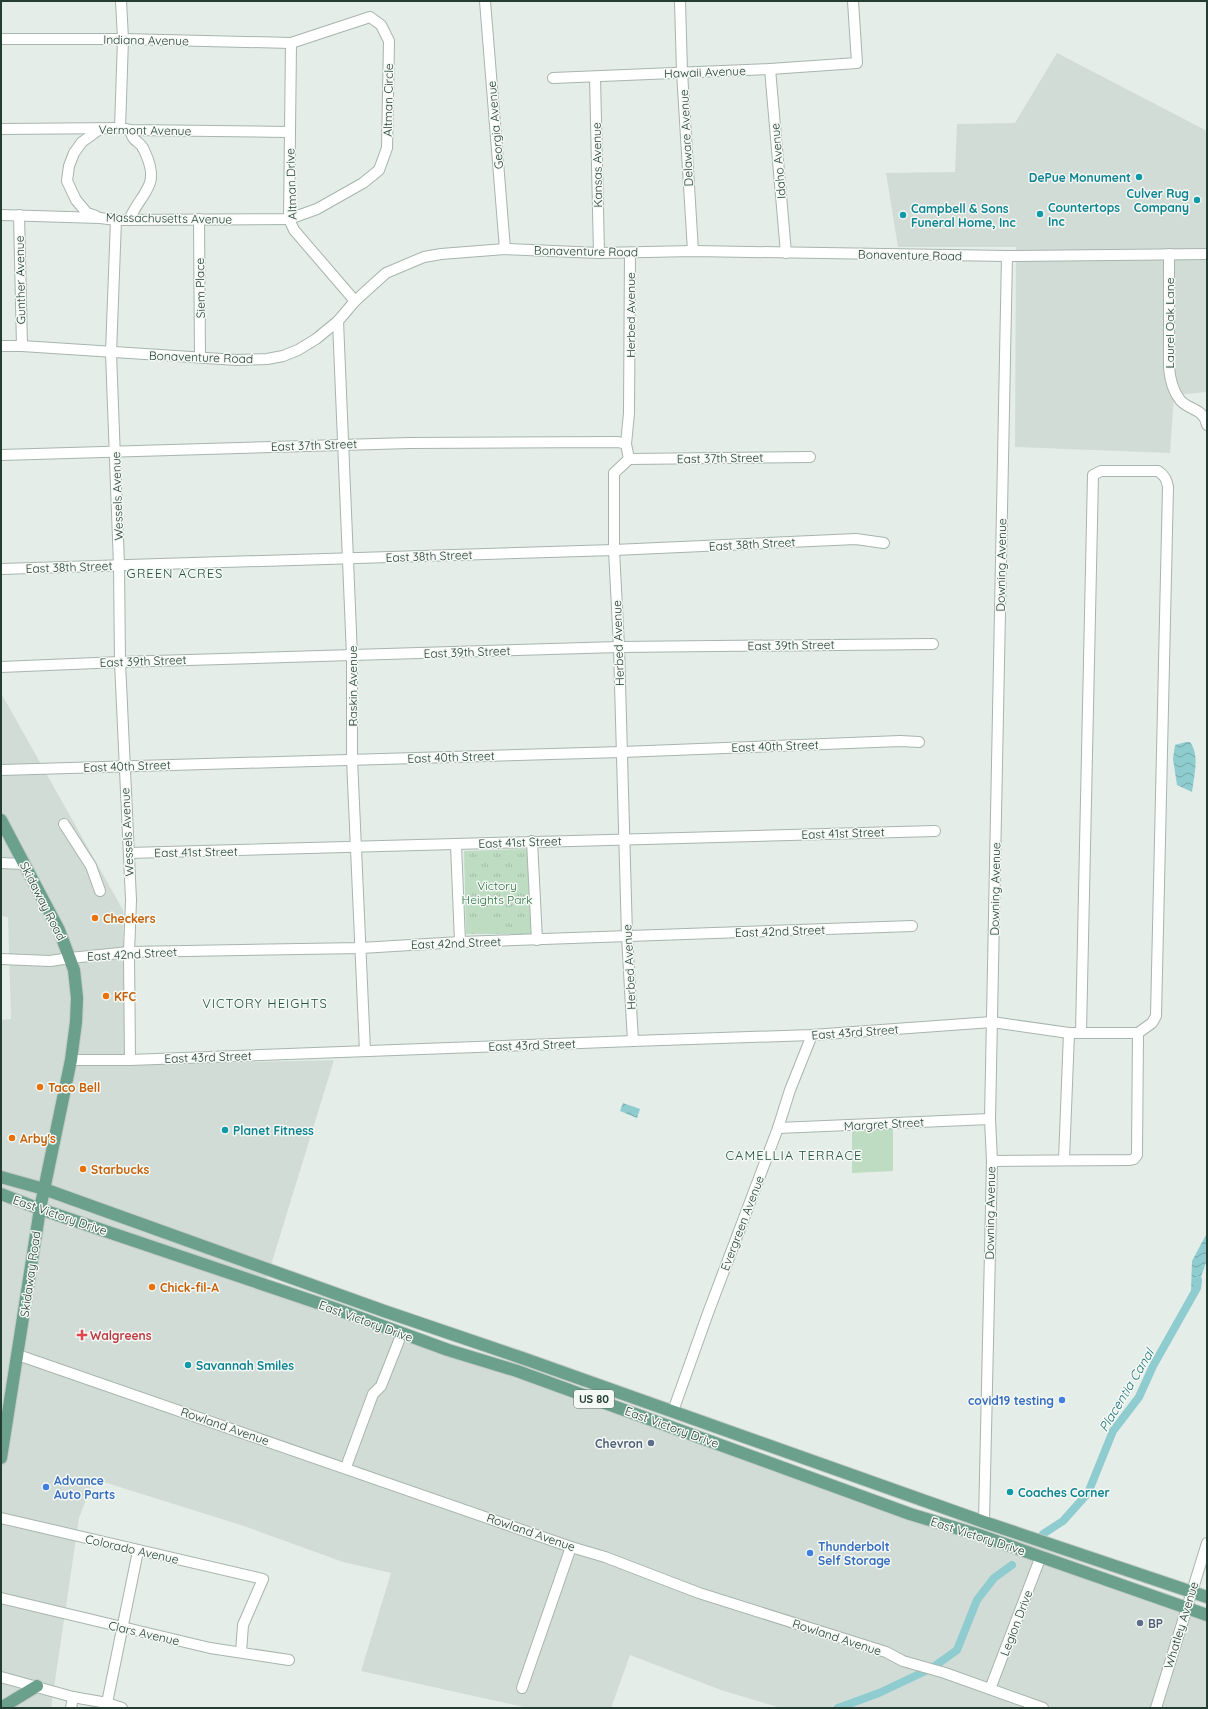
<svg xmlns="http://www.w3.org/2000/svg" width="1208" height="1709" viewBox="0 0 1208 1709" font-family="Quicksand,sans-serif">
<defs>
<pattern id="park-tufts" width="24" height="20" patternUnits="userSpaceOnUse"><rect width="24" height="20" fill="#bedcc2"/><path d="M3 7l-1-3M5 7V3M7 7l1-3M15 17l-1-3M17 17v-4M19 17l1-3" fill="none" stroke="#a3bea7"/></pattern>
<pattern id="water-waves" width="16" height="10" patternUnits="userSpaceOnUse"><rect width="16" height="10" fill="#8fcccf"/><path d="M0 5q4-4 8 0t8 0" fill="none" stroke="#75a7a9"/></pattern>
</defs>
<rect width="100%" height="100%" fill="#e4ede8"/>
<!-- built -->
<g fill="#d2dcd6">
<polygon points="1057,53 1207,131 1207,392 1174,395 1170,453 1015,447 1016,247 898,247 886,173 955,172 957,124 1015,123"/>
<polygon points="1,693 123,910 125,1065 334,1060 264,1288 1207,1620 1207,1708 781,1708 721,1690 630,1655 611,1708 528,1708 361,1671 391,1573 343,1562 244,1526 94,1479 79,1518 51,1708 1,1708 1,1020 11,1019 8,917 1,916"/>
</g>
<!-- park -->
<polygon fill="url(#park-tufts)" points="527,849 531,934 466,934 464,851"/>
<!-- garden -->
<g fill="#bedcc2">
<polygon points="477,920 494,920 494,930 476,931"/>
<polygon points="893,1128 893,1171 852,1173 852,1130"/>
</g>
<!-- water -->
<g fill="url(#water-waves)">
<path d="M 1186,742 L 1190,742 C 1200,755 1194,776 1192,792 L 1177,785 L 1173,759 L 1175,745 Z"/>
<polygon points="623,1103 640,1109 637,1118 620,1111"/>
<polygon points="1207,1233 1207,1260 1197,1288 1153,1366 1191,1291 1192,1261"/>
</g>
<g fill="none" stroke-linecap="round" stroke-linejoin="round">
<!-- canal -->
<g stroke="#8fcccf" stroke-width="8">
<polyline points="1043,1534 1063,1521 1088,1493 1113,1431 1139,1397 1153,1366 1197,1288 1198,1280"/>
<polyline points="838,1708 879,1693 932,1668 957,1650 977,1600 994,1578 1012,1565"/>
</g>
<defs>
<g id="minor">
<polyline points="485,1 505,249"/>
<polyline points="680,1 682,72 693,251"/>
<polyline points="1,39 123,39 291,43 370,17 381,25 389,41 387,148 379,170 363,183 317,209 289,219 116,220 100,218 1,215"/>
<polyline points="291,43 289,219 294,230 355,301"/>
<polyline points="770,69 786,253"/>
<polyline points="595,77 599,253"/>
<polyline points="553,78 770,69 857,63 853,1"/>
<polyline points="120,128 123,39 121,1"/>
<polyline points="1,129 120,128 130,130 289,132"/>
<polyline points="19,215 22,346"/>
<polyline points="96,216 87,213 76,200 67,181 69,166 74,153 82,142 100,129"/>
<polyline points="199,219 200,357"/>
<polyline points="116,220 111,353 119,565 120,662 131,900 129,952 130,1060"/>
<path d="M 129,220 C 142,190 162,187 144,150 C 141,143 138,143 134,139 C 132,137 131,133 130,130"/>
<polyline points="630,253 629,413 626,444 629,459 614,473 614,550 619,647 627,936 633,1041"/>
<path d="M 1169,254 L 1169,368 C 1170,379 1173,391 1180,400 C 1188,410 1204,408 1207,425"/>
<polyline points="338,321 352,656 352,759 365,1051"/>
<polyline points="1,346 22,346 237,360 267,359 283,356 298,350 316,339 338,321 355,301 386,273 424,257 441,254 505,249 599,253 693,251 1007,256 1207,254"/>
<polyline points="1,455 410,443 618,442 626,444"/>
<polyline points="629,459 810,457"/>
<polyline points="1,569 614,550 856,539 884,543"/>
<polyline points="1,667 120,662 619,647 933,644"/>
<polyline points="1,770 622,752 900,741 919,742"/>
<polyline points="64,824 91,866 100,891"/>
<polyline points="532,841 537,940"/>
<polyline points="456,845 460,942"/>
<polyline points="129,853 935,831"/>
<polyline points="1,863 23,864"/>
<polyline points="1,959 50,961 70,958 129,952 361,948 460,942 912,926"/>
<polyline points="71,1060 130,1060 633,1041 812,1035 992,1022 1069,1033 1138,1033"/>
<polyline points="778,1128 990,1119"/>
<polyline points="1064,1160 1069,1033"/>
<path d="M 992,1161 L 1130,1160 L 1134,1159 L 1137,1155 L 1138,1033 L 1152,1023 L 1156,1016 L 1168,487 C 1167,479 1164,475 1158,471 L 1101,471 L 1093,475 L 1081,1032"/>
<polyline points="18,1355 571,1547 605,1557 699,1593 886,1652 903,1661 945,1673 1043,1708"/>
<polyline points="673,1411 708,1313 778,1128 790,1090 812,1035"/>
<polyline points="346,1467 373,1394 381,1386 402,1333"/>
<polyline points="1,1518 263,1579 243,1625 241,1652"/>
<polyline points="984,1522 992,1161 990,1119 1007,256"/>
<polyline points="1,1598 210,1648 289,1660"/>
<polyline points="1,1677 73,1697 107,1703 122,1708"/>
<polyline points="522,1688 571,1547"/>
<polyline points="990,1689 1041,1556"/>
<polyline points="107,1703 138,1551"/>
<polyline points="71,1708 73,1697"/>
<polyline points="1156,1708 1207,1543"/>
</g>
<g id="major">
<polyline points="1,820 59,930 74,970 77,998 76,1022 71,1060 40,1209 1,1458"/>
<polyline points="1,1177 44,1189 384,1311 522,1358 984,1522 1207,1597"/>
<polyline points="1,1194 40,1209 336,1309 448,1350 517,1371 910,1514 976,1534 1207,1615"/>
<polyline points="1,1708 37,1686"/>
</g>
</defs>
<!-- minor casing -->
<use href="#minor" stroke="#a7b5ae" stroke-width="12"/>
<!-- major casing -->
<use href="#major" stroke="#c2c9c6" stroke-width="14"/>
<!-- minor -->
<use href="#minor" stroke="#fff" stroke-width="10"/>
<!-- major -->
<use href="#major" stroke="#6aa08c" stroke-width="12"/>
</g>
<!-- markers -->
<g fill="#0f9aa8" stroke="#f4f9f6" stroke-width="1.5">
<circle cx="1139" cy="177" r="4"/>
<circle cx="1197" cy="200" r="4"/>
<circle cx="1040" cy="214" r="4"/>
<circle cx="903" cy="215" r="4"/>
<circle cx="225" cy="1130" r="4"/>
<circle cx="188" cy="1365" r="4"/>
<circle cx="1010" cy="1492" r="4"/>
</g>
<g fill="#e8710a" stroke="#f4f9f6" stroke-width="1.5">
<circle cx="95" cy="918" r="4"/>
<circle cx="106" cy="996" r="4"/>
<circle cx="40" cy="1087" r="4"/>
<circle cx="12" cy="1138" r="4"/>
<circle cx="83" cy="1169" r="4"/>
<circle cx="152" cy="1287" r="4"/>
</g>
<path fill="#e0444e" stroke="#f4f9f6" stroke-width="1.5" d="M80 1329h4v4h4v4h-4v4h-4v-4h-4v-4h4z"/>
<g fill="#3f7fe0" stroke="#f4f9f6" stroke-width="1.5">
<circle cx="1062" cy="1400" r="4"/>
<circle cx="46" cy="1487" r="4"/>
<circle cx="810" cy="1553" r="4"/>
</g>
<g fill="#5c6f8a" stroke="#f4f9f6" stroke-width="1.5">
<circle cx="651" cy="1443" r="4"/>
<circle cx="1140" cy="1623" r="4"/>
</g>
<g text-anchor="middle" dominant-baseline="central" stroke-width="3" stroke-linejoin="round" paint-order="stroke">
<!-- shield labels -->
<rect fill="#f4f9f6" stroke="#62756e" stroke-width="1" x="574" y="1390" width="40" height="18" rx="3"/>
<g font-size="11" font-weight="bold" fill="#243d33">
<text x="594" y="1399">US 80</text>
</g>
<!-- street labels -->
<g font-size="12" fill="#243d33" stroke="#f4f9f6">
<text transform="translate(146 40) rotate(1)">Indiana Avenue</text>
<text transform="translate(705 72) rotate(-2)">Hawaii Avenue</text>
<text transform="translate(388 100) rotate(-89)">Altman Circle</text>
<text transform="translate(495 125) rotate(-95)">Georgia Avenue</text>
<text transform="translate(145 130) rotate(1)">Vermont Avenue</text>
<text transform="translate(686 138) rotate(-93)">Delaware Avenue</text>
<text transform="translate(778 161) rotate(-95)">Idaho Avenue</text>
<text transform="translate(597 165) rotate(-91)">Kansas Avenue</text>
<text transform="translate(291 184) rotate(-92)">Altman Drive</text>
<text transform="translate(169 218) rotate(1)">Massachusetts Avenue</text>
<text transform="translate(586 251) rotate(1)">Bonaventure Road</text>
<text transform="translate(910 255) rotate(1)">Bonaventure Road</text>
<text transform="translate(20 280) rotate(-91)">Gunther Avenue</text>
<text transform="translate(200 288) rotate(-91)">Siem Place</text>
<text transform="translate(630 315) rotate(-90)">Herbed Avenue</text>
<text transform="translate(1169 323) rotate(-90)">Laurel Oak Lane</text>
<text transform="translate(201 357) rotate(2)">Bonaventure Road</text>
<text transform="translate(314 445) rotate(-2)">East 37th Street</text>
<text transform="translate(720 458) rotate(-1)">East 37th Street</text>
<text transform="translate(117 496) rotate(-92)">Wessels Avenue</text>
<text transform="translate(752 544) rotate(-3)">East 38th Street</text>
<text transform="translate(429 556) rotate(-2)">East 38th Street</text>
<text transform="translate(1001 565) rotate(-89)">Downing Avenue</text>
<text transform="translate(69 567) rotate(-2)">East 38th Street</text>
<text transform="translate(618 643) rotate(-92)">Herbed Avenue</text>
<text transform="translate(791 645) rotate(-1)">East 39th Street</text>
<text transform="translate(467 652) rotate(-2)">East 39th Street</text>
<text transform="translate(143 661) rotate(-2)">East 39th Street</text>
<text transform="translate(352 686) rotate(-90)">Raskin Avenue</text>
<text transform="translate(775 746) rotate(-2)">East 40th Street</text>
<text transform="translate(451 757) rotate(-2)">East 40th Street</text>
<text transform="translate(127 766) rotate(-2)">East 40th Street</text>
<text transform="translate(127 832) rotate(-93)">Wessels Avenue</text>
<text transform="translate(843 833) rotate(-2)">East 41st Street</text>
<text transform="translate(520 842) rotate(-2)">East 41st Street</text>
<text transform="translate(196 852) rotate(-1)">East 41st Street</text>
<text transform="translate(995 889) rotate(-89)">Downing Avenue</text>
<text transform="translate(43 901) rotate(63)">Skidaway Road</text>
<text transform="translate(780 931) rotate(-2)">East 42nd Street</text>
<text transform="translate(456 943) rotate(-2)">East 42nd Street</text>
<text transform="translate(132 954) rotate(-3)">East 42nd Street</text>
<text transform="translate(629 967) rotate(-93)">Herbed Avenue</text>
<text transform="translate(855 1032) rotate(-4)">East 43rd Street</text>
<text transform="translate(532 1045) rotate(-2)">East 43rd Street</text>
<text transform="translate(208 1057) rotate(-2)">East 43rd Street</text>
<text transform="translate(884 1124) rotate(-3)">Margret Street</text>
<text transform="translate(990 1213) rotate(-89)">Downing Avenue</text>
<text transform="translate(60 1215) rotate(19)">East Victory Drive</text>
<text transform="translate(742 1223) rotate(-69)">Evergreen Avenue</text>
<text transform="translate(30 1274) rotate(-82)">Skidaway Road</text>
<text transform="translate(366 1321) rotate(20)">East Victory Drive</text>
<text transform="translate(225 1426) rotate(19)">Rowland Avenue</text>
<text transform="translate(672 1427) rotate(20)">East Victory Drive</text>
<text transform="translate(531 1532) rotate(19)">Rowland Avenue</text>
<text transform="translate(978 1536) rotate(18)">East Victory Drive</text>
<text transform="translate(132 1549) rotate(13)">Colorado Avenue</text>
<text transform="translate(1016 1623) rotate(-69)">Legion Drive</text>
<text transform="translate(1181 1625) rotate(-73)">Whatley Avenue</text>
<text transform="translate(144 1633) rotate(13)">Clars Avenue</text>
<text transform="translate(837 1637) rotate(18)">Rowland Avenue</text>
</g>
<!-- culture labels -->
<g font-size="12" font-weight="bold" fill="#0d838f" stroke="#f4f9f6" text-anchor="start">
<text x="1131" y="177" text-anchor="end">DePue Monument</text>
<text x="1189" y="193" text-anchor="end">Culver Rug<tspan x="1189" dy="14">Company</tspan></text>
<text x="1048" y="207">Countertops<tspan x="1048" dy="14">Inc</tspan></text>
<text x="911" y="208">Campbell &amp; Sons<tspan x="911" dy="14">Funeral Home, Inc</tspan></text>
<text x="233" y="1130">Planet Fitness</text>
<text x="196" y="1365">Savannah Smiles</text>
<text x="1018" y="1492">Coaches Corner</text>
</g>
<!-- park labels -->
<g font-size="12" fill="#307242" stroke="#f4f9f6">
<text x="497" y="885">Victory<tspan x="497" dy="14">Heights Park</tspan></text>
</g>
<!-- food labels -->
<g font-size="12" font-weight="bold" fill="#c56008" stroke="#f4f9f6" text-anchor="start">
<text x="103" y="918">Checkers</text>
<text x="114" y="996">KFC</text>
<text x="48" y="1087">Taco Bell</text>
<text x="20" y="1138">Arby's</text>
<text x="91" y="1169">Starbucks</text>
<text x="160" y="1287">Chick-fil-A</text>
</g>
<!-- health labels -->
<g font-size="12" font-weight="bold" fill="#be3a42" stroke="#f4f9f6" text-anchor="start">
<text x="90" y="1335">Walgreens</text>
</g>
<!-- shop labels -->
<g font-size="12" font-weight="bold" fill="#366cbe" stroke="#f4f9f6" text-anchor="start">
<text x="1054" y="1400" text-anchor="end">covid19 testing</text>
<text x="54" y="1480">Advance<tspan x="54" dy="14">Auto Parts</tspan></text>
<text x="818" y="1546">Thunderbolt<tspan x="818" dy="14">Self Storage</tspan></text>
</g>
<!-- service labels -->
<g font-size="12" font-weight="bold" fill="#4e5e75" stroke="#f4f9f6" text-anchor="end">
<text x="643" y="1443">Chevron</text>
<text x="1148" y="1623" text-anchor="start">BP</text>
</g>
<!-- neighbourhood labels -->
<g font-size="13" letter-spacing="1" fill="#214f3e" stroke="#f4f9f6">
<text x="175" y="573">GREEN ACRES</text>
<text x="265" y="1003">VICTORY HEIGHTS</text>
<text x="794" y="1155">CAMELLIA TERRACE</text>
</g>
<!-- water labels -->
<g font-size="13" font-style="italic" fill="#217377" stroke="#f4f9f6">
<text transform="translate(1126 1390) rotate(-59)">Placentia Canal</text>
</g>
</g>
<!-- border -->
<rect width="1208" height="1709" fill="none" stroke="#243d33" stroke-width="4"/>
</svg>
